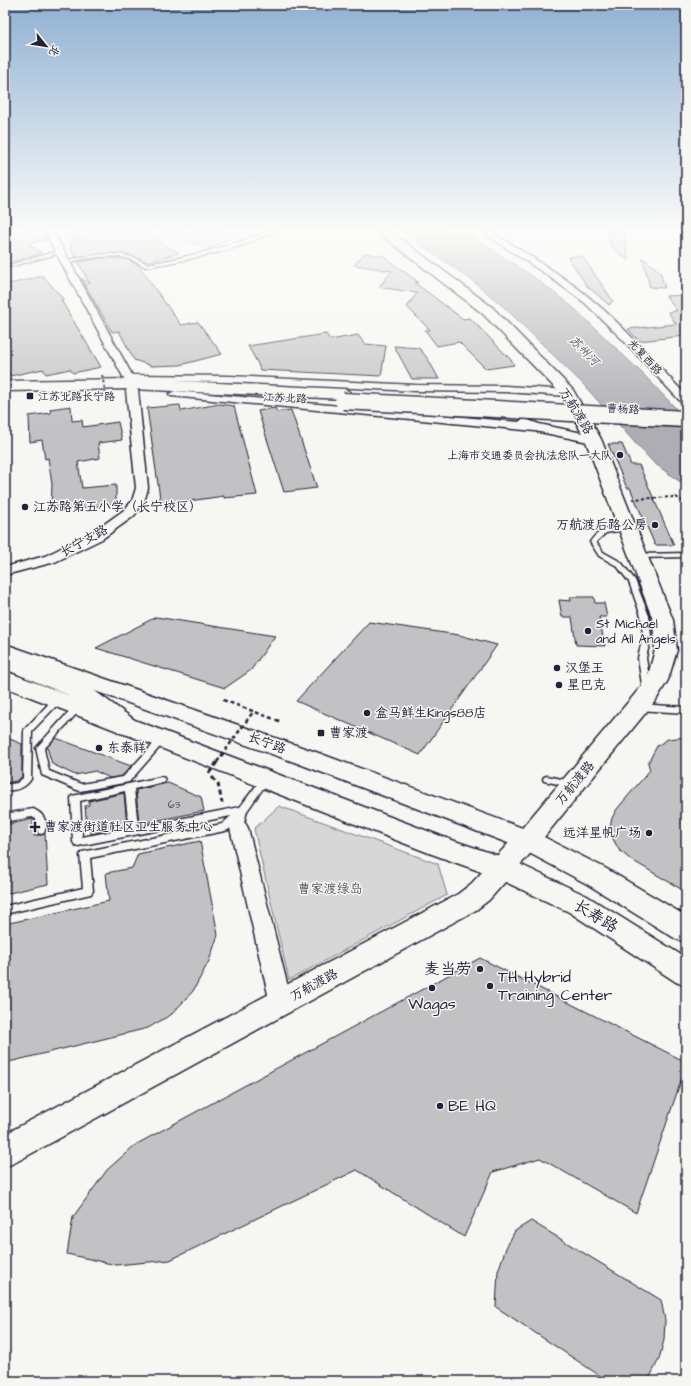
<svg xmlns="http://www.w3.org/2000/svg" width="691" height="1386" viewBox="0 0 691 1386" font-family="'Architects Daughter','LXGW WenKai TC',sans-serif">
<rect width="100%" height="100%" fill="#f6f6f2"/>
<filter id="ink" filterUnits="userSpaceOnUse"><feTurbulence type="fractalNoise" baseFrequency=".025" numOctaves="2"/><feDisplacementMap in="SourceGraphic" scale="8" xChannelSelector="R" yChannelSelector="G"/><feConvolveMatrix kernelMatrix="1 2 1 2 8 2 1 2 1" color-interpolation-filters="sRGB"/></filter>
<g filter="url(#ink)">
<!-- green -->
<g fill="#d7d7d7" stroke="#7c7c89">
<polygon points="162,231 228,231 238,235 208,248"/>
<polygon points="279,806 438,864 447,895 289,980 254,829"/>
</g>
<!-- water -->
<polygon fill="#adadb3" stroke="#757583" points="401,231 464,231 531,275 574,308 644,375 686,419 686,486 654,463 636,444 583,384 506,309 474,282"/>
<!-- building -->
<g fill="#c2c2c4" stroke="#22223b">
<polygon points="5,231 43,231 47,239 28,244 42,253 5,264"/>
<polygon points="76,231 143,231 179,253 147,262 131,255 114,253 75,257 70,248"/>
<polygon points="608,231 623,231 629,261 611,246"/>
<polygon points="365,253 383,256 418,282 415,283 463,319 470,318 514,363 513,364 514,365 486,369 459,342 437,346 425,330 430,330 407,307 417,293 379,287 392,271 354,265"/>
<polygon points="582,256 613,301 609,305 587,286 568,257"/>
<polygon points="642,257 660,272 665,288 650,287"/>
<polygon points="103,258 126,259 138,265 181,325 198,322 222,354 180,365 152,366 134,360 119,331 112,332 81,278 90,284 78,262"/>
<polygon points="43,276 64,300 61,300 101,367 73,373 70,369 46,374 43,369 10,376 8,371 5,372 5,285"/>
<polygon points="686,295 686,337 685,336 639,341 628,329 676,324 668,312 677,311 666,296"/>
<polygon points="326,334 330,340 358,335 365,344 386,346 381,376 260,370 258,364 248,346"/>
<polygon points="394,346 419,348 428,359 439,379 412,379"/>
<polygon points="219,404 234,406 257,495 224,498 224,496 161,505 147,408 180,405 181,411"/>
<polygon points="71,406 72,421 82,420 83,427 118,422 122,440 98,443 100,458 78,462 82,488 116,485 116,504 51,511 52,484 48,458 45,459 42,440 30,442 29,416 51,413 50,409"/>
<polygon points="275,408 277,412 291,410 317,488 284,492 258,411"/>
<polygon points="608,444 622,444 631,465 639,465 674,545 655,545 630,488 627,488"/>
<polygon points="570,597 594,597 595,603 604,603 607,617 599,617 605,646 576,645 572,617 562,617 559,600 571,601"/>
<polygon points="156,617 275,636 251,670 225,688 96,648"/>
<polygon points="369,622 459,635 497,645 420,755 296,701"/>
<polygon points="5,737 22,744 22,777 16,781 5,783"/>
<polygon points="686,737 686,892 630,859 619,850 613,839 610,828 612,818 617,809 650,770 648,763 657,746 668,739"/>
<polygon points="56,738 131,766 122,776 110,778 95,771 75,775 52,764 47,747"/>
<polygon points="168,783 201,797 204,811 139,824 136,790"/>
<polygon points="124,793 127,826 91,834 91,827 87,828 85,806 89,805 89,801"/>
<polygon points="33,819 34,836 45,834 48,884 5,894 5,825"/>
<polygon points="200,841 218,935 209,961 193,991 172,1014 148,1028 5,1063 5,924 109,901 106,873 132,868 138,854"/>
<polygon points="480,958 686,1062 686,1066 636,1213 540,1158 493,1172 464,1237 357,1170 170,1260 116,1265 67,1254 73,1217 107,1170 135,1145"/>
<polygon points="531,1221 661,1300 665,1320 664,1340 659,1359 648,1381 608,1381 496,1307 498,1271 506,1248 515,1231"/>
</g>
<g fill="none" stroke-linecap="round" stroke-linejoin="round">
<defs>
<g id="lane">
<path d="M 268,231 L 275,231 C 238,251 187,260 146,267 C 139,264 134,260 126,258 C 106,254 84,259 64,263 L 62,262 C 67,259 74,259 80,258 C 103,253 126,251 147,264 C 188,257 229,247 268,231 Z"/>
<polygon points="59,251 61,251 61,253 5,268 5,266"/>
<path d="M 628,526 L 631,528 L 630,529 L 606,533 L 596,542 L 603,552 L 621,562 L 635,580 L 649,616 L 651,636 L 646,658 L 651,691 L 647,694 L 643,691 L 638,658 L 643,636 L 641,616 L 629,582 L 617,566 L 599,556 L 590,542 C 599,528 612,527 628,526 Z"/>
<polygon points="686,553 686,557 639,558 636,556 639,554"/>
<path d="M 57,697 L 61,700 L 60,702 L 32,731 L 31,779 C 25,789 16,790 5,791 L 5,785 L 17,783 L 23,778 L 24,730 L 54,698 Z"/>
<polygon points="78,704 81,705 82,707 81,709 44,749 49,771 81,784 123,777 159,738 165,738 166,740 129,782 80,791 77,790 42,775 36,748 75,705"/>
<polygon points="638,704 686,707 686,713 638,710 634,707"/>
<polygon points="547,776 571,781 574,782 575,784 574,786 571,787 544,781 543,779 544,777"/>
<path d="M 161,777 L 164,778 L 165,780 L 164,782 L 134,789 L 138,827 L 240,807 L 262,778 L 268,778 L 269,780 L 247,811 L 242,831 L 239,832 L 236,831 L 234,828 L 236,823 L 228,830 L 225,831 L 90,858 L 93,891 L 91,894 L 5,914 L 5,906 L 83,888 L 80,855 L 82,852 L 222,824 L 231,816 L 78,846 L 75,845 L 73,842 L 71,798 L 72,796 ZM 125,791 L 129,828 L 82,837 L 80,801 Z"/>
<path d="M 33,809 C 43,813 49,822 44,833 L 41,834 L 38,833 L 36,819 L 32,817 L 5,822 L 5,814 Z"/>
</g>
<g id="street">
<polygon points="44,231 53,231 132,375 229,376 416,385 505,386 568,390 574,393 568,396 505,392 416,391 229,382 136,381 137,384 133,387 138,390 148,488 144,502 134,516 102,539 55,562 5,575 5,567 45,556 92,533 124,510 132,501 136,488 126,390 131,387 127,384"/>
<path d="M 481,231 L 491,231 C 525,254 561,273 592,300 C 626,328 655,363 686,395 L 686,404 L 682,403 L 623,340 L 585,303 L 547,275 Z"/>
<polygon points="175,391 519,422 521,420 525,419 539,424 597,436 599,439 597,442 593,443 535,431 171,396 169,394"/>
<polygon points="239,821 245,823 248,828 292,1003 288,1010 281,1013 274,1010 270,1003 230,828 233,823"/>
</g>
<polygon id="secondary" points="376,231 390,231 492,307 573,390 601,439 673,620 677,650 668,680 656,700 536,847 489,900 476,910 16,1162 5,1167 5,1134 458,894 471,884 518,833 640,688 647,679 655,650 653,620 585,439 562,395 482,313"/>
<g id="primary">
<polygon points="132,379 344,389 349,391 352,394 349,397 344,399 132,389 5,391 5,381"/>
<polygon points="5,644 313,751 536,833 605,868 686,916 686,942 676,939 587,884 518,847 297,763 5,659"/>
<polygon points="5,671 446,838 511,860 587,896 686,958 686,986 676,982 569,912 493,876 429,853 5,687"/>
</g>
<polygon id="highway" points="5,654 51,670 84,683 136,721 139,727 136,733 128,735 120,733 68,695 5,669"/>
</defs>
<!-- lane casing -->
<use href="#lane" stroke="#22223b" stroke-width="3"/>
<!-- street casing -->
<use href="#street" stroke="#22223b" stroke-width="3"/>
<!-- secondary casing -->
<use href="#secondary" stroke="#22223b" stroke-width="3"/>
<!-- primary casing -->
<use href="#primary" stroke="#22223b" stroke-width="3"/>
<!-- highway casing -->
<use href="#highway" stroke="#22223b" stroke-width="3"/>
<!-- path-far2 -->
<polyline stroke="#22223b" stroke-width="2" stroke-dasharray="3 2.5" stroke-linecap="butt" points="632,499 676,497 686,503"/>
<!-- path-far1 -->
<polyline stroke="#22223b" stroke-width="2.5" stroke-dasharray="4 3" stroke-linecap="butt" points="223,700 282,722"/>
<!-- path -->
<polyline stroke="#22223b" stroke-width="3" stroke-dasharray="5 3.5" stroke-linecap="butt" points="212,777 218,784 222,803"/>
<!-- lane -->
<use href="#lane" fill="#f6f6f2" fill-rule="evenodd"/>
<!-- street -->
<use href="#street" fill="#f6f6f2" fill-rule="evenodd"/>
<!-- secondary -->
<use href="#secondary" fill="#f6f6f2" fill-rule="evenodd"/>
<!-- primary -->
<use href="#primary" fill="#f6f6f2" fill-rule="evenodd"/>
<!-- highway -->
<use href="#highway" fill="#f6f6f2" fill-rule="evenodd"/>
<defs>
<polyline id="primary-bridge" points="343,401 686,419"/>
</defs>
<!-- primary-bridge casing -->
<use href="#primary-bridge" stroke="#22223b" stroke-width="19" stroke-linecap="butt"/>
<!-- path-bridge-far2 -->
<polyline stroke="#22223b" stroke-width="2" stroke-dasharray="3 2.5" stroke-linecap="butt" points="102,375 106,395"/>
<!-- path-bridge-far1 -->
<polyline stroke="#22223b" stroke-width="2.5" stroke-dasharray="4 3" stroke-linecap="butt" points="217,762 253,712"/>
<!-- path-bridge -->
<polyline stroke="#22223b" stroke-width="3" stroke-dasharray="5 3.5" stroke-linecap="butt" points="209,773 218,761"/>
<!-- primary-bridge -->
<use href="#primary-bridge" stroke="#f6f6f2" stroke-width="16"/>
</g>
</g>
<!-- sky -->
<linearGradient id="sky" x2="0" y2="1"><stop stop-color="#90b1d3"/><stop offset="0.54" stop-color="#fbfbf9"/><stop offset="1" stop-color="#fbfbf9" stop-opacity="0"/></linearGradient>
<rect width="691" height="426" fill="url(#sky)"/>
<!-- markers -->
<g fill="#22223b" stroke="#f6f6f2" stroke-width="1.5">
<rect x="26" y="392" width="8" height="8" rx="2"/>
<circle cx="620" cy="455" r="4"/>
<circle cx="25" cy="507" r="4"/>
<circle cx="655" cy="525" r="4"/>
<circle cx="588" cy="631" r="4"/>
<circle cx="557" cy="668" r="4"/>
<circle cx="559" cy="685" r="4"/>
<circle cx="367" cy="713" r="4"/>
<rect x="317" y="729" width="8" height="8" rx="2"/>
<circle cx="99" cy="748" r="4"/>
<path d="M33 821h4v4h4v4h-4v4h-4v-4h-4v-4h4z"/>
<circle cx="649" cy="833" r="4"/>
<circle cx="480" cy="969" r="4"/>
<circle cx="490" cy="986" r="4"/>
<circle cx="432" cy="988" r="4"/>
<circle cx="440" cy="1106" r="4"/>
</g>
<g text-anchor="middle" dominant-baseline="central" stroke-width="3" stroke-linejoin="round" paint-order="stroke">
<!-- far-street labels -->
<g font-size="11" fill="#22223b" stroke="#f6f6f2">
<text transform="translate(645 357) rotate(47)">光复西路</text>
<text transform="translate(285 398) rotate(3)">江苏北路</text>
<text transform="translate(623 409) rotate(3)">曹杨路</text>
</g>
<!-- far-poi labels -->
<g font-size="11" fill="#22223b" stroke="#f6f6f2" text-anchor="start">
<text x="38" y="396">江苏北路长宁路</text>
<text x="612" y="455" text-anchor="end">上海市交通委员会执法总队一大队</text>
</g>
<!-- number labels -->
<g font-size="11" fill="#4a4a5d">
<text x="174" y="804">63</text>
</g>
<!-- far-water labels -->
<g font-size="12" font-style="italic" fill="#535365" stroke="#f6f6f2">
<text transform="translate(584 351) rotate(45)">苏州河</text>
</g>
<!-- street labels -->
<g font-size="13" fill="#22223b" stroke="#f6f6f2">
<text transform="translate(576 411) rotate(58)">万航渡路</text>
<text transform="translate(84 541) rotate(-29)">长宁支路</text>
<text transform="translate(267 743) rotate(20)">长宁路</text>
<text transform="translate(575 783) rotate(-50)">万航渡路</text>
<text transform="translate(314 985) rotate(-29)">万航渡路</text>
</g>
<!-- poi labels -->
<g font-size="13" fill="#22223b" stroke="#f6f6f2" text-anchor="start">
<text x="33" y="507">江苏路第五小学（长宁校区）</text>
<text x="647" y="525" text-anchor="end">万航渡后路公房</text>
<text x="596" y="624">St Michael<tspan x="596" dy="15">and All Angels</tspan></text>
<text x="565" y="668">汉堡王</text>
<text x="567" y="685">星巴克</text>
<text x="375" y="713">盒马鲜生Kings88店</text>
<text x="329" y="733">曹家渡</text>
<text x="107" y="748">东泰祥</text>
<text x="44" y="827">曹家渡街道社区卫生服务中心</text>
<text x="641" y="833" text-anchor="end">远洋星帆广场</text>
</g>
<!-- park labels -->
<g font-size="13" fill="#4f4f62" stroke="#f6f6f2">
<text x="330" y="889">曹家渡绿岛</text>
</g>
<!-- near-street labels -->
<g font-size="16" fill="#22223b" stroke="#f6f6f2">
<text transform="translate(596 916) rotate(31)">长寿路</text>
</g>
<!-- near-poi labels -->
<g font-size="16" fill="#22223b" stroke="#f6f6f2" text-anchor="start">
<text x="472" y="969" text-anchor="end">麦当劳</text>
<text x="498" y="977">TH Hybrid<tspan x="498" dy="18">Training Center</tspan></text>
<text x="432" y="1004" text-anchor="middle">Wagas</text>
<text x="448" y="1106">BE HQ</text>
</g>
</g>
<!-- margin -->
<rect width="691" height="1386" fill="none" stroke="#f6f6f2" stroke-width="20"/>
<rect x="10" y="10" width="671" height="1366" fill="none" stroke="#22223b" stroke-width="1.5" filter="url(#ink)"/>
<!-- north arrow -->
<g transform="translate(46 46) rotate(120)" stroke="#f6f6f2" stroke-width="3" paint-order="stroke">
<path d="M0-3L7 15L0 10L-7 15Z" fill="#22223b"/>
<text y="-6" font-size="11" font-weight="bold" text-anchor="middle" fill="#22223b">北</text>
</g>
</svg>
